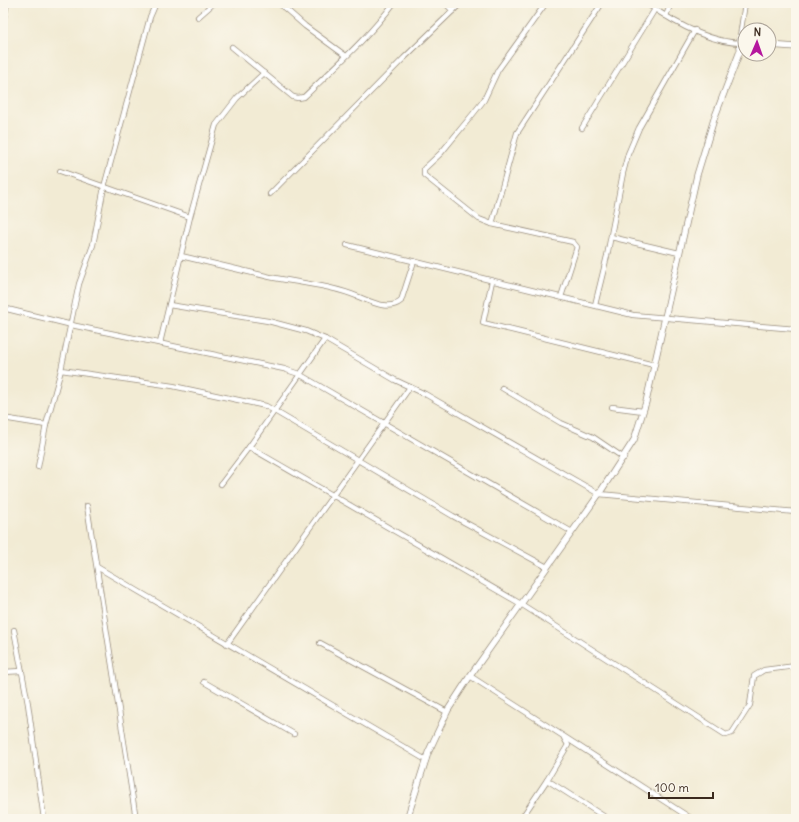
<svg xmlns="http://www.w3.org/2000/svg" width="799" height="822" viewBox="0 0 799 822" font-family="Delius,sans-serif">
<rect width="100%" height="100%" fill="#fbf7ec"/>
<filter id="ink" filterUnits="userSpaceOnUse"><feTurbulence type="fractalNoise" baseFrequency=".025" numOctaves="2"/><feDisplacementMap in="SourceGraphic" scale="8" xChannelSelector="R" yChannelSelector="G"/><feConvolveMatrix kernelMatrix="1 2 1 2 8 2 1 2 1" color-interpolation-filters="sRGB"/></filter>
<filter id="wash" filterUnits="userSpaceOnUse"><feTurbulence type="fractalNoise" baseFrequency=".012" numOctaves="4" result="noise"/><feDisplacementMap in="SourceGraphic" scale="16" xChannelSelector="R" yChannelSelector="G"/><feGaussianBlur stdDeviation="0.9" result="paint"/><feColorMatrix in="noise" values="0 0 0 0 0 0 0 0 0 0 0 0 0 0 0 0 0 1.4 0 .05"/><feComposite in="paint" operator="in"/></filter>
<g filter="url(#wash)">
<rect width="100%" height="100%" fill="#f2ebd4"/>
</g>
<g filter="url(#ink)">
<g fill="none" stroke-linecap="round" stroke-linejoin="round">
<defs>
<g id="minor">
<polyline points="279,3 305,26 346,56"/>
<polyline points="445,3 453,11"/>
<polyline points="546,3 498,70 484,100 473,114 441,153 424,169 424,175 479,219 492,224 573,242 577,247 561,297"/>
<path d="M 646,3 C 673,22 711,44 745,43"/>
<polyline points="666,16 671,3"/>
<polyline points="198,17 214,3"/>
<polyline points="3,22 7,3"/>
<path d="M 232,47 L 293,97 L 298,98 L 304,97 C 335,67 368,38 394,3"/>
<polyline points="740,51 739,43 745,3"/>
<polyline points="582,128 655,9"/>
<polyline points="60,171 190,217"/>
<polyline points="270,194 404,58 461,3"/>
<polyline points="492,224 517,133 602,3"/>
<polyline points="611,237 679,253"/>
<polyline points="347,245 633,315 796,329"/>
<path d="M 181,256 C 210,263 240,270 270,277 C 299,283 330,285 359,297 C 371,302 389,311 401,301 L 414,261"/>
<polyline points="492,281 483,323 654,365"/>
<polyline points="169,305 268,321 306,331 325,339 395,380 425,394 599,494 796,512"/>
<polyline points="595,305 607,256 623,173 628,154 639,128 695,30"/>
<polyline points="3,308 76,326 284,369 299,374 572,532"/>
<polyline points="160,343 190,217 216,125 237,98 264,73"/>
<polyline points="61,370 173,386 266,406 453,516 547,567"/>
<polyline points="502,388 561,423 593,437 624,458"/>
<polyline points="612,407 643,411"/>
<polyline points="3,418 46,425"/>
<polyline points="249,447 521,604 726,735 732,733 750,705 754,676 764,670 796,666"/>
<polyline points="38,467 46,425 61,370 79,284 93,245 104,187 150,17 156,3"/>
<polyline points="221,484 249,447 325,339"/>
<polyline points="87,506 136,819"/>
<polyline points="97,567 426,760"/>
<polyline points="14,630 28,704 44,819"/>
<polyline points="320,643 447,712"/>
<polyline points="227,644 410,387"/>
<polyline points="3,672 22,671"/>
<polyline points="470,676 692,819"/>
<polyline points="204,682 294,734"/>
<polyline points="564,738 568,745 547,780 608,819"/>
<polyline points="528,819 523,816 547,780"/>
</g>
<g id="tertiary">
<polyline points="769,45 796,47"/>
<polyline points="407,819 428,753 448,710 470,676 599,494 634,440 646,402 697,175 714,119 740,51 745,48"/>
</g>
</defs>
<!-- minor casing -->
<use href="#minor" stroke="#968a79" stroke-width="6"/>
<!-- tertiary casing -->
<use href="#tertiary" stroke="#968a79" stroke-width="7"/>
<!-- minor -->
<use href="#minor" stroke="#fff" stroke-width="4.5"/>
<!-- tertiary -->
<use href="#tertiary" stroke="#fff" stroke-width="5.5"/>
</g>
</g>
<!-- margin -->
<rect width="799" height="822" fill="none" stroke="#fbf7ec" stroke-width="16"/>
<!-- north arrow -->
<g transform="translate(757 42) rotate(2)"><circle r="19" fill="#fbf7ec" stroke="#aea59a"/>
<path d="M0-3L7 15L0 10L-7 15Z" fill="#b5179e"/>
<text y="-6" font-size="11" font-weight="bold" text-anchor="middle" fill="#3b2a1e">N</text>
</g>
<!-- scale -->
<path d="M649 792v6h64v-6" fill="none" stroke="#3b2a1e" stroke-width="2"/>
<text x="655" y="792" font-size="12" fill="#3b2a1e" stroke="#fbf7ec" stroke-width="3" paint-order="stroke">100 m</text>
</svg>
